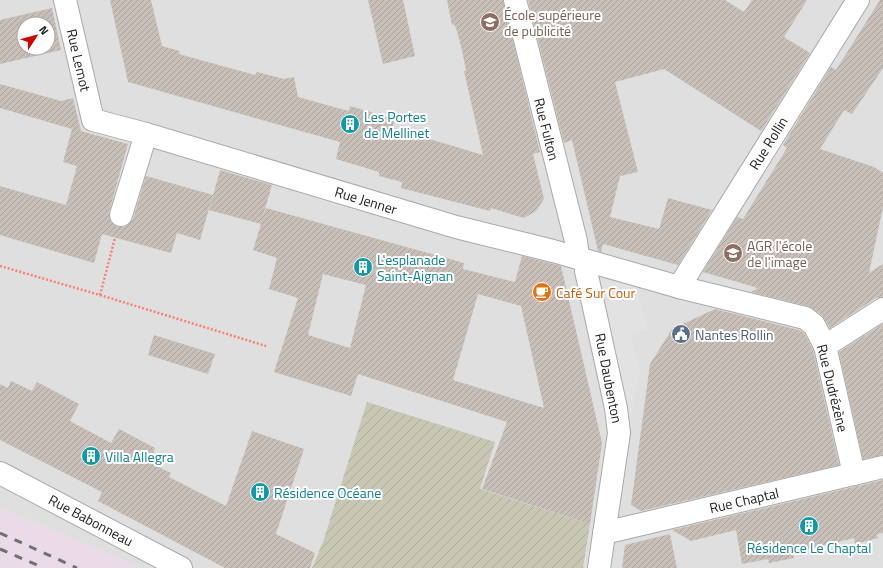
<svg xmlns="http://www.w3.org/2000/svg" width="883" height="568" viewBox="0 0 883 568" font-family="'Titillium Web',sans-serif">
<defs>
<pattern id="construction-furrows" width="10" height="10" patternUnits="userSpaceOnUse"><rect width="10" height="10" fill="#c7c7b4"/><path d="M-1 1l2-2M0 10L10 0M9 11l2-2" fill="none" stroke="#abab9a"/></pattern>
<pattern id="building-hatch" width="6" height="6" patternUnits="userSpaceOnUse"><rect width="6" height="6" fill="#c7bfb8"/><path d="M-1 1l2-2M0 6l6-6M5 7l2-2" fill="none" stroke="#aba49e"/></pattern>
</defs>
<rect width="100%" height="100%" fill="#f2efe9"/>
<!-- residential -->
<path fill="#e0dfdf" fill-rule="evenodd" d="M 0,0 L 883,0 L 883,568 L 0,568 ZM 24,24 L 48,24 L 48,48 L 24,48 Z"/>
<!-- industrial -->
<polygon fill="#ebdbe8" points="0,508 130,563 138,568 5,568 0,566"/>
<!-- construction -->
<polygon fill="url(#construction-furrows)" points="367,402 495,442 480,489 590,524 583,568 312,568 323,542"/>
<!-- parking -->
<polygon fill="#e2e2e2" points="597,278 637,286 648,329 630,335 640,369 630,422"/>
<!-- building -->
<g fill="url(#building-hatch)" fill-rule="evenodd">
<polygon points="110,0 151,0 162,46 180,51 179,54 255,75 257,72 284,79 294,77 298,97 349,111 350,106 394,119 393,128 483,155 464,71 466,70 461,46 456,28 454,24 452,25 447,0 503,0 540,152 533,154 544,199 536,211 524,218 491,208 490,211 401,188 402,182 379,176 379,172 336,159 340,142 128,82"/>
<polygon points="368,0 403,0 415,56 383,64"/>
<polygon points="528,0 725,0 744,12 752,0 807,0 784,37 810,53 761,131 664,69 615,82 638,172 620,176 610,217 659,229 668,198 712,210 678,265 603,244 601,252 598,251 572,140 564,143"/>
<polygon points="880,0 883,0 883,68 852,114 844,110 820,149 874,167 883,173 883,207 869,273 883,264 883,297 876,298 830,328 822,315 808,306 751,292 758,288 703,272 737,217 743,219 787,148 783,145 831,67 836,70"/>
<path d="M 52,8 L 61,50 L 0,64 L 0,20 ZM 24,24 L 48,24 L 48,48 L 24,48 Z"/>
<polygon points="0,84 61,101 73,98 81,131 128,144 109,212 109,218 112,223 117,227 124,227 129,224 133,219 146,176 213,195 200,240 177,233 171,253 102,234 94,263 0,235 0,186 66,205 77,166 63,162 72,129 0,108"/>
<path d="M 220,170 L 272,185 L 262,219 L 266,208 L 464,263 L 463,269 L 515,282 L 522,256 L 561,266 L 602,443 L 590,524 L 482,489 L 507,422 L 358,374 L 351,396 L 274,372 L 298,298 L 269,289 L 277,258 L 253,250 L 261,224 L 209,210 ZM 323,274 L 366,285 L 350,348 L 308,335 ZM 478,294 L 521,306 L 544,408 L 453,380 Z"/>
<polygon points="715,309 799,330 804,333 813,350 839,465 641,511 631,505 650,364 672,329"/>
<polygon points="883,324 883,455 863,459 839,352"/>
<polygon points="154,335 215,354 208,374 148,355"/>
<polygon points="11,381 32,391 37,382 79,404 70,421 111,443 119,429 155,448 151,463 171,473 169,477 226,506 252,431 304,449 276,534 315,553 310,568 225,568 98,501 102,492 0,440 0,384 8,388"/>
<polygon points="883,480 883,533 877,534 878,538 855,544 854,538 793,553 794,558 769,563 768,559 742,564 736,530 691,541 672,530"/>
<polygon points="670,534 677,568 622,568 625,545"/>
</g>
<g fill="none" stroke-linecap="round" stroke-linejoin="round">
<defs>
<g id="minor">
<polyline points="65,0 93,120 146,134 456,227 553,251 679,287 805,318 814,325 825,346 854,474"/>
<polyline points="515,0 576,241 578,258"/>
<polyline points="121,215 146,134"/>
<polyline points="588,261 586,271 616,408 619,433 599,568"/>
<polyline points="679,287 858,0"/>
<polyline points="825,346 883,309"/>
<polyline points="0,473 181,568"/>
<polyline points="604,533 883,467"/>
</g>
</defs>
<!-- minor casing -->
<use href="#minor" stroke="#a9a9a9" stroke-width="24"/>
<!-- path -->
<g stroke="#fa8072" stroke-width="2.5" stroke-dasharray="2 2" stroke-linecap="butt">
<polyline points="0,266 100,295 115,238"/>
<polyline points="100,295 266,346"/>
</g>
<!-- minor -->
<use href="#minor" stroke="#fff" stroke-width="22"/>
<!-- rail -->
<g stroke="#707070" stroke-width="3" stroke-dasharray="8 8" stroke-linecap="butt">
<polyline points="0,533 77,568"/>
<polyline points="0,549 44,568"/>
</g>
</g>
<!-- icons -->
<defs>
<symbol id="university-disc" viewBox="-11 -11 22 22"><circle r="9.5" fill="#8d6e63" stroke="#fff"/><path d="M0-5L7-2L0 1L-7-2ZM-4 1L0 2.5L4 1V4Q0 6-4 4Z" fill="#fff"/></symbol>
<symbol id="building-disc" viewBox="-11 -11 22 22"><circle r="9.5" fill="#0f9aa8" stroke="#fff"/><path d="M-4-6H4V6H1V3H-1V6H-4ZM-2.5-4.3h1.7v1.8h-1.7ZM.8-4.3h1.7v1.8H.8ZM-2.5-1h1.7V.8h-1.7ZM.8-1h1.7V.8H.8Z" fill="#fff"/></symbol>
<symbol id="cafe-disc" viewBox="-11 -11 22 22"><circle r="9.5" fill="#e8710a" stroke="#fff"/><path d="M-5.5-4.5H6V0H3Q3 3.5 0 3.5H-2.5Q-5.5 3.5-5.5 0ZM3-3.2v2h1.7v-2ZM-6 4.5H4V6H-6Z" fill="#fff"/></symbol>
<symbol id="civic-disc" viewBox="-11 -11 22 22"><circle r="9.5" fill="#5c6f8a" stroke="#fff"/><path d="M-.6-6.5H3V-4.5H.6V-3L4-1V1h2V6H-6V1h2V-1L-.6-3ZM-1.2 2.5V6h2.4V2.5Z" fill="#fff"/></symbol>
</defs>
<g fill-rule="evenodd">
<use href="#university-disc" x="479" y="11" width="22" height="22"/>
<use href="#building-disc" x="339" y="113" width="22" height="22"/>
<use href="#university-disc" x="722" y="242" width="22" height="22"/>
<use href="#building-disc" x="352" y="256" width="22" height="22"/>
<use href="#cafe-disc" x="531" y="281" width="22" height="22"/>
<use href="#civic-disc" x="670" y="323" width="22" height="22"/>
<use href="#building-disc" x="80" y="445" width="22" height="22"/>
<use href="#building-disc" x="249" y="481" width="22" height="22"/>
<use href="#building-disc" x="798" y="515" width="22" height="22"/>
</g>
<g text-anchor="middle" dominant-baseline="central" stroke-width="4" stroke-linejoin="round" paint-order="stroke">
<!-- education labels -->
<g font-size="14" fill="#785e54" stroke="#fff" text-anchor="start">
<text x="504" y="14">École supérieure<tspan x="504" dy="16">de publicité</tspan></text>
<text x="747" y="245">AGR l'école<tspan x="747" dy="16">de l'image</tspan></text>
</g>
<!-- street labels -->
<g font-size="14" fill="#222" stroke="#fff">
<text transform="translate(79 60) rotate(77)">Rue Lemot</text>
<text transform="translate(547 129) rotate(76)">Rue Fulton</text>
<text transform="translate(768 143) rotate(-58)">Rue Rollin</text>
<text transform="translate(366 200) rotate(17)">Rue Jenner</text>
<text transform="translate(609 378) rotate(79)">Rue Daubenton</text>
<text transform="translate(833 388) rotate(76)">Rue Dudrézène</text>
<text transform="translate(744 500) rotate(-13)">Rue Chaptal</text>
<text transform="translate(91 520) rotate(28)">Rue Babonneau</text>
</g>
<!-- culture labels -->
<g font-size="14" fill="#0d838f" stroke="#fff" text-anchor="start">
<text x="364" y="116">Les Portes<tspan x="364" dy="16">de Mellinet</tspan></text>
<text x="377" y="259">L'esplanade<tspan x="377" dy="16">Saint-Aignan</tspan></text>
<text x="105" y="456">Villa Allegra</text>
<text x="274" y="492">Résidence Océane</text>
<text x="809" y="547" text-anchor="middle">Résidence Le Chaptal</text>
</g>
<!-- food labels -->
<g font-size="14" fill="#c56008" stroke="#fff" text-anchor="start">
<text x="556" y="292">Café Sur Cour</text>
</g>
<!-- service labels -->
<g font-size="14" fill="#4e5e75" stroke="#fff" text-anchor="start">
<text x="695" y="334">Nantes Rollin</text>
</g>
</g>
<!-- north arrow -->
<g transform="translate(36 36) rotate(54)"><circle r="19" fill="#ffffff" stroke="#a7a7a7"/>
<path d="M0-3L7 15L0 10L-7 15Z" fill="#d40000"/>
<text y="-6" font-size="11" font-weight="bold" text-anchor="middle" fill="#222222">N</text>
</g>
</svg>
